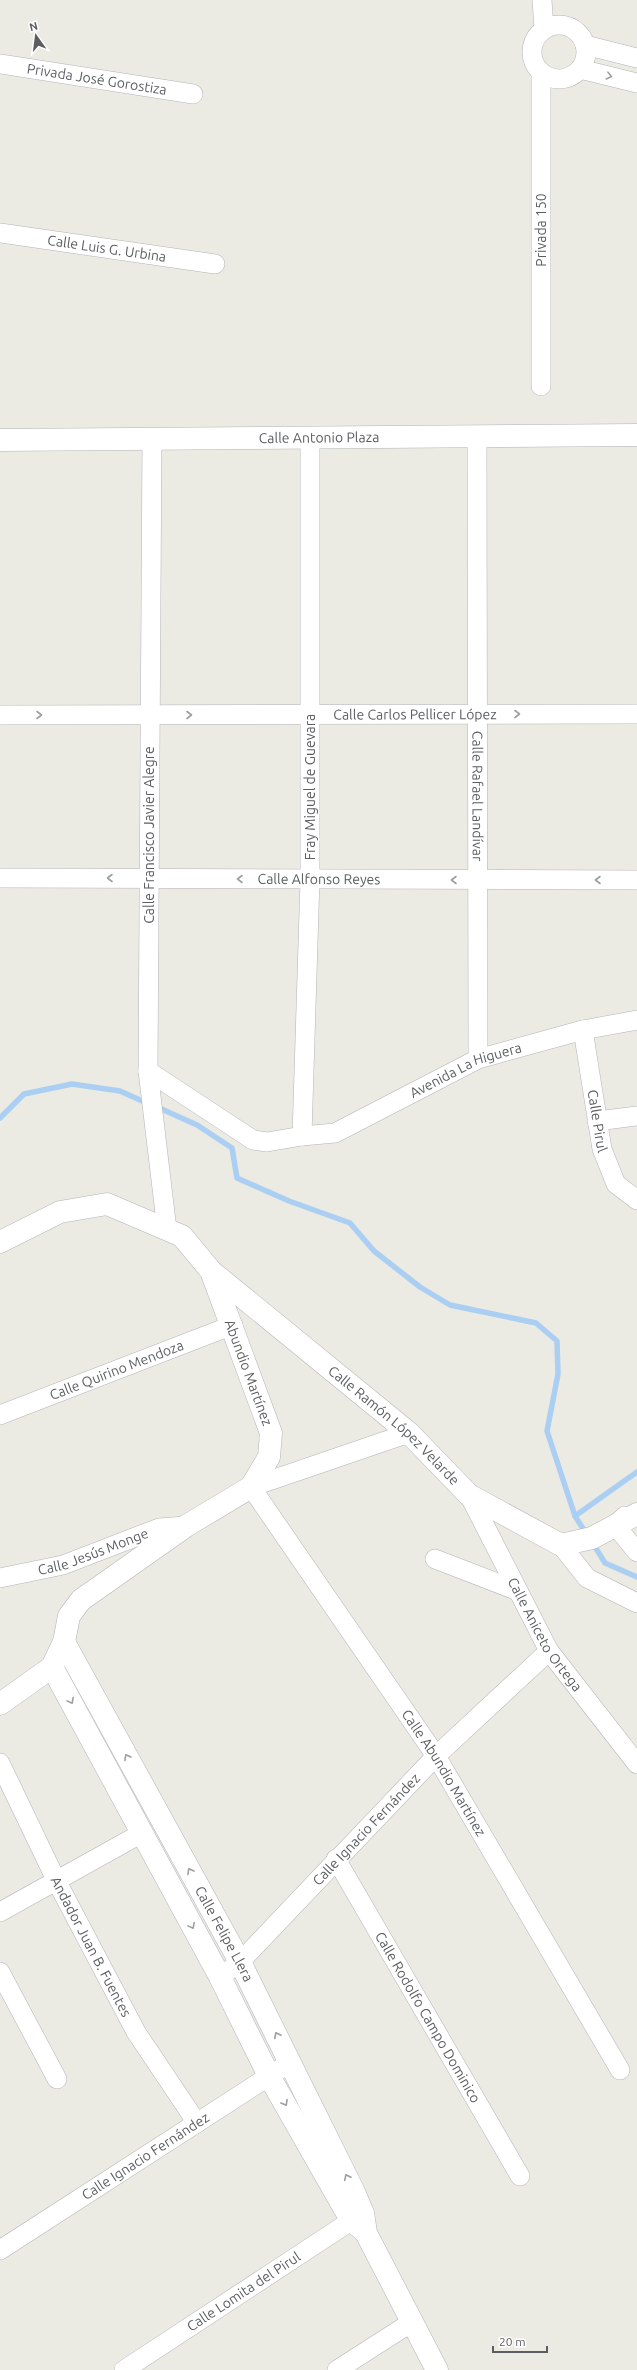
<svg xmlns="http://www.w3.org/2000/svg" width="637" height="2370" viewBox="0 0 637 2370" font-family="Ubuntu,sans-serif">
<rect width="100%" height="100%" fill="#ebeae3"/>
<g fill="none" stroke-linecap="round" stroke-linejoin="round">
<!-- stream -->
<g stroke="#abcff3" stroke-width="5.5">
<polyline points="157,1107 197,1125 232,1148 237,1178 289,1201 350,1223 374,1251 420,1287 450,1305 536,1323 557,1341 558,1374 547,1431 575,1516 587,1535"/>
<polyline points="0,1118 24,1094 72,1084 120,1091 149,1104"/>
<polyline points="575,1516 637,1472"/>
<polyline points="592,1542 605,1563 637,1577"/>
</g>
<defs>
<g id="street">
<polyline points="542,0 544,29"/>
<circle cx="559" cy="52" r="27"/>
<polyline points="585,45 637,58"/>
<path id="s1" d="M 0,64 L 193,94"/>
<polyline points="580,69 637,83"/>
<path id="s2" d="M 0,233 L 215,264"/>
<polyline points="541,386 541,74"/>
<path id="s3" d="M 477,436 L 478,1059"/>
<polyline points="152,439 148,1071 167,1230"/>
<path id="s4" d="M 0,715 L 637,714"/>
<path id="s5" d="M 0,878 L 637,880"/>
<path id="s6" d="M 583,1030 L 602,1149 L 616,1184 L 637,1200"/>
<path id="s7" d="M 148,1071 L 253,1140 L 267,1142 L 302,1136 L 335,1133 L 478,1059 L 583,1030 L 637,1020"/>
<polyline points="597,1121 637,1116"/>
<polyline points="302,1136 310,879 310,438"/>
<path id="s8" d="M 0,1415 L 233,1325"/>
<path id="s9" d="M 409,1433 L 251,1487 L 436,1756 L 620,2070"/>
<path id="s10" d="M 469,1495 L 549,1651 L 637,1764"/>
<polyline points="625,1516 615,1525 637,1552"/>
<polyline points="561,1545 587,1578 637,1603"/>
<polyline points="435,1559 518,1591"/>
<path id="s11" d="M 0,1578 L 63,1565 L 159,1528 L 186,1526"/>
<path id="s12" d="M 0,1763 L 57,1882 L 136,2032 L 197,2123"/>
<path id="s13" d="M 336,1859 L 520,2176"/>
<polyline points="0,1912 142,1833"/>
<polyline points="0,1972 57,2079"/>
<path id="s14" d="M 220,1977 L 240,1962 L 436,1756 L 549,1651"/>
<path id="s15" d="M 0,2250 L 291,2062"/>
<path id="s16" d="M 124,2370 L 363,2213"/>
<polyline points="337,2370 412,2322"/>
</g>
<g id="secondary">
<path id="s17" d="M 0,440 L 637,435"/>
<path id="s18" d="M 0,1242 L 60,1212 L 107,1204 L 182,1236 L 211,1271 L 271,1433 L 269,1457 L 251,1487 L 186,1526 L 81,1600 L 69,1616 L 64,1642 L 52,1667 L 0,1704"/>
<path id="s19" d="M 212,1272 L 409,1433 L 469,1495 L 561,1545 L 592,1538 L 637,1514"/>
<path id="s20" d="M 64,1642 L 240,1962 L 354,2192 L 363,2213 L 366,2233 L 437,2370"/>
<polyline points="52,1667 220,1977 269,2076 351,2220 363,2230"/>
</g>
</defs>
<!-- street casing -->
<use href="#street" stroke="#b3b4b8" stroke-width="20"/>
<!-- secondary casing -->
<use href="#secondary" stroke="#b2b4b8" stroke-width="23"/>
<!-- street -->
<use href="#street" stroke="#fff" stroke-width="19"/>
<!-- secondary -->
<use href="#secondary" stroke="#fff" stroke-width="22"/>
</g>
<!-- one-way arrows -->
<defs><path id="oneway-chevron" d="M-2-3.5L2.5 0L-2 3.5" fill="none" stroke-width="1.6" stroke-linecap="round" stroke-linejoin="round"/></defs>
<g stroke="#9d9ea0">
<use href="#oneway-chevron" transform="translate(609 76) rotate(14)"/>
<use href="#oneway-chevron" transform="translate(517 714)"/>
<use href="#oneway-chevron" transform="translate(39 715)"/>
<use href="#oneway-chevron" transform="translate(189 715)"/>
<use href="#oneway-chevron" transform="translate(110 878) rotate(-180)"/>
<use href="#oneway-chevron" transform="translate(240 879) rotate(-180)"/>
<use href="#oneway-chevron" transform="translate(454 880) rotate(-180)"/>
<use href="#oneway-chevron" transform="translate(598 880) rotate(-180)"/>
<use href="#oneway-chevron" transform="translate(71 1701) rotate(62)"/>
<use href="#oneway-chevron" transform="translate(127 1757) rotate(-119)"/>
<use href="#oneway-chevron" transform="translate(190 1871) rotate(-119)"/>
<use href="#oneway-chevron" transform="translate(192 1926) rotate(62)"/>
<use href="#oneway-chevron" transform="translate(277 2035) rotate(-117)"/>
<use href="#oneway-chevron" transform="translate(285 2103) rotate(61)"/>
<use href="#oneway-chevron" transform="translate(347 2177) rotate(-116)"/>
</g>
<g text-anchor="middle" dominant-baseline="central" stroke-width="3" stroke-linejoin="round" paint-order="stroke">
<!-- street labels -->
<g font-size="14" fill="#5b5d61" stroke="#fff">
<text stroke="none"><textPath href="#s1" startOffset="98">Privada José Gorostiza</textPath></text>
<text transform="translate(541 230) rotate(-90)">Privada 150</text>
<text stroke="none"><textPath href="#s2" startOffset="108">Calle Luis G. Urbina</textPath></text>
<text stroke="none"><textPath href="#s17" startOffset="319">Calle Antonio Plaza</textPath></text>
<text stroke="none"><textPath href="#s4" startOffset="415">Calle Carlos Pellicer López</textPath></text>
<text transform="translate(310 787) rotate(-90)">Fray Miguel de Guevara</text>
<text stroke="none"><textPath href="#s3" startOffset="360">Calle Rafael Landívar</textPath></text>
<text transform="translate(149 835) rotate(-90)">Calle Francisco Javier Alegre</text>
<text stroke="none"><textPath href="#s5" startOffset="319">Calle Alfonso Reyes</textPath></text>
<text stroke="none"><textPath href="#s7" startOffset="354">Avenida La Higuera</textPath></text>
<text stroke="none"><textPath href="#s6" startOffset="92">Calle Pirul</textPath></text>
<text stroke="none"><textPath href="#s8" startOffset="125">Calle Quirino Mendoza</textPath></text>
<text stroke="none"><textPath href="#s18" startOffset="350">Abundio Martínez</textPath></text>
<text stroke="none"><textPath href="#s19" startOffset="238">Calle Ramón López Velarde</textPath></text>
<text stroke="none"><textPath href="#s11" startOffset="97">Calle Jesús Monge</textPath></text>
<text stroke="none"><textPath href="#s10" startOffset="159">Calle Aniceto Ortega</textPath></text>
<text stroke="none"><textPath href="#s9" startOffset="512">Calle Abundio Martínez</textPath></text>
<text stroke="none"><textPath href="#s14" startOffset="208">Calle Ignacio Fernández</textPath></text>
<text stroke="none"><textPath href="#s20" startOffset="333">Calle Felipe Llera</textPath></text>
<text stroke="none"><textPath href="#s12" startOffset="205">Andador Juan B. Fuentes</textPath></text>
<text stroke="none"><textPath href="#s13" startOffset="183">Calle Rodolfo Campo Dominico</textPath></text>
<text stroke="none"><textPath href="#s15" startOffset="173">Calle Ignacio Fernández</textPath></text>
<text stroke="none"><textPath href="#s16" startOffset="143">Calle Lomita del Pirul</textPath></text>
</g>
</g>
<!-- north arrow -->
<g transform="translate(36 36) rotate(346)" stroke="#ffffff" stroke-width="3" paint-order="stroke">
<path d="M0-3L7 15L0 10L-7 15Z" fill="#5b5d61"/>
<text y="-6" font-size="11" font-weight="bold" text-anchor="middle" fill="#5b5d61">N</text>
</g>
<!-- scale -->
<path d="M493 2346v6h54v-6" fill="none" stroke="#5b5d61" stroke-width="2"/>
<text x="499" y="2346" font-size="12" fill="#5b5d61" stroke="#ffffff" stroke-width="3" paint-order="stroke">20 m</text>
</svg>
